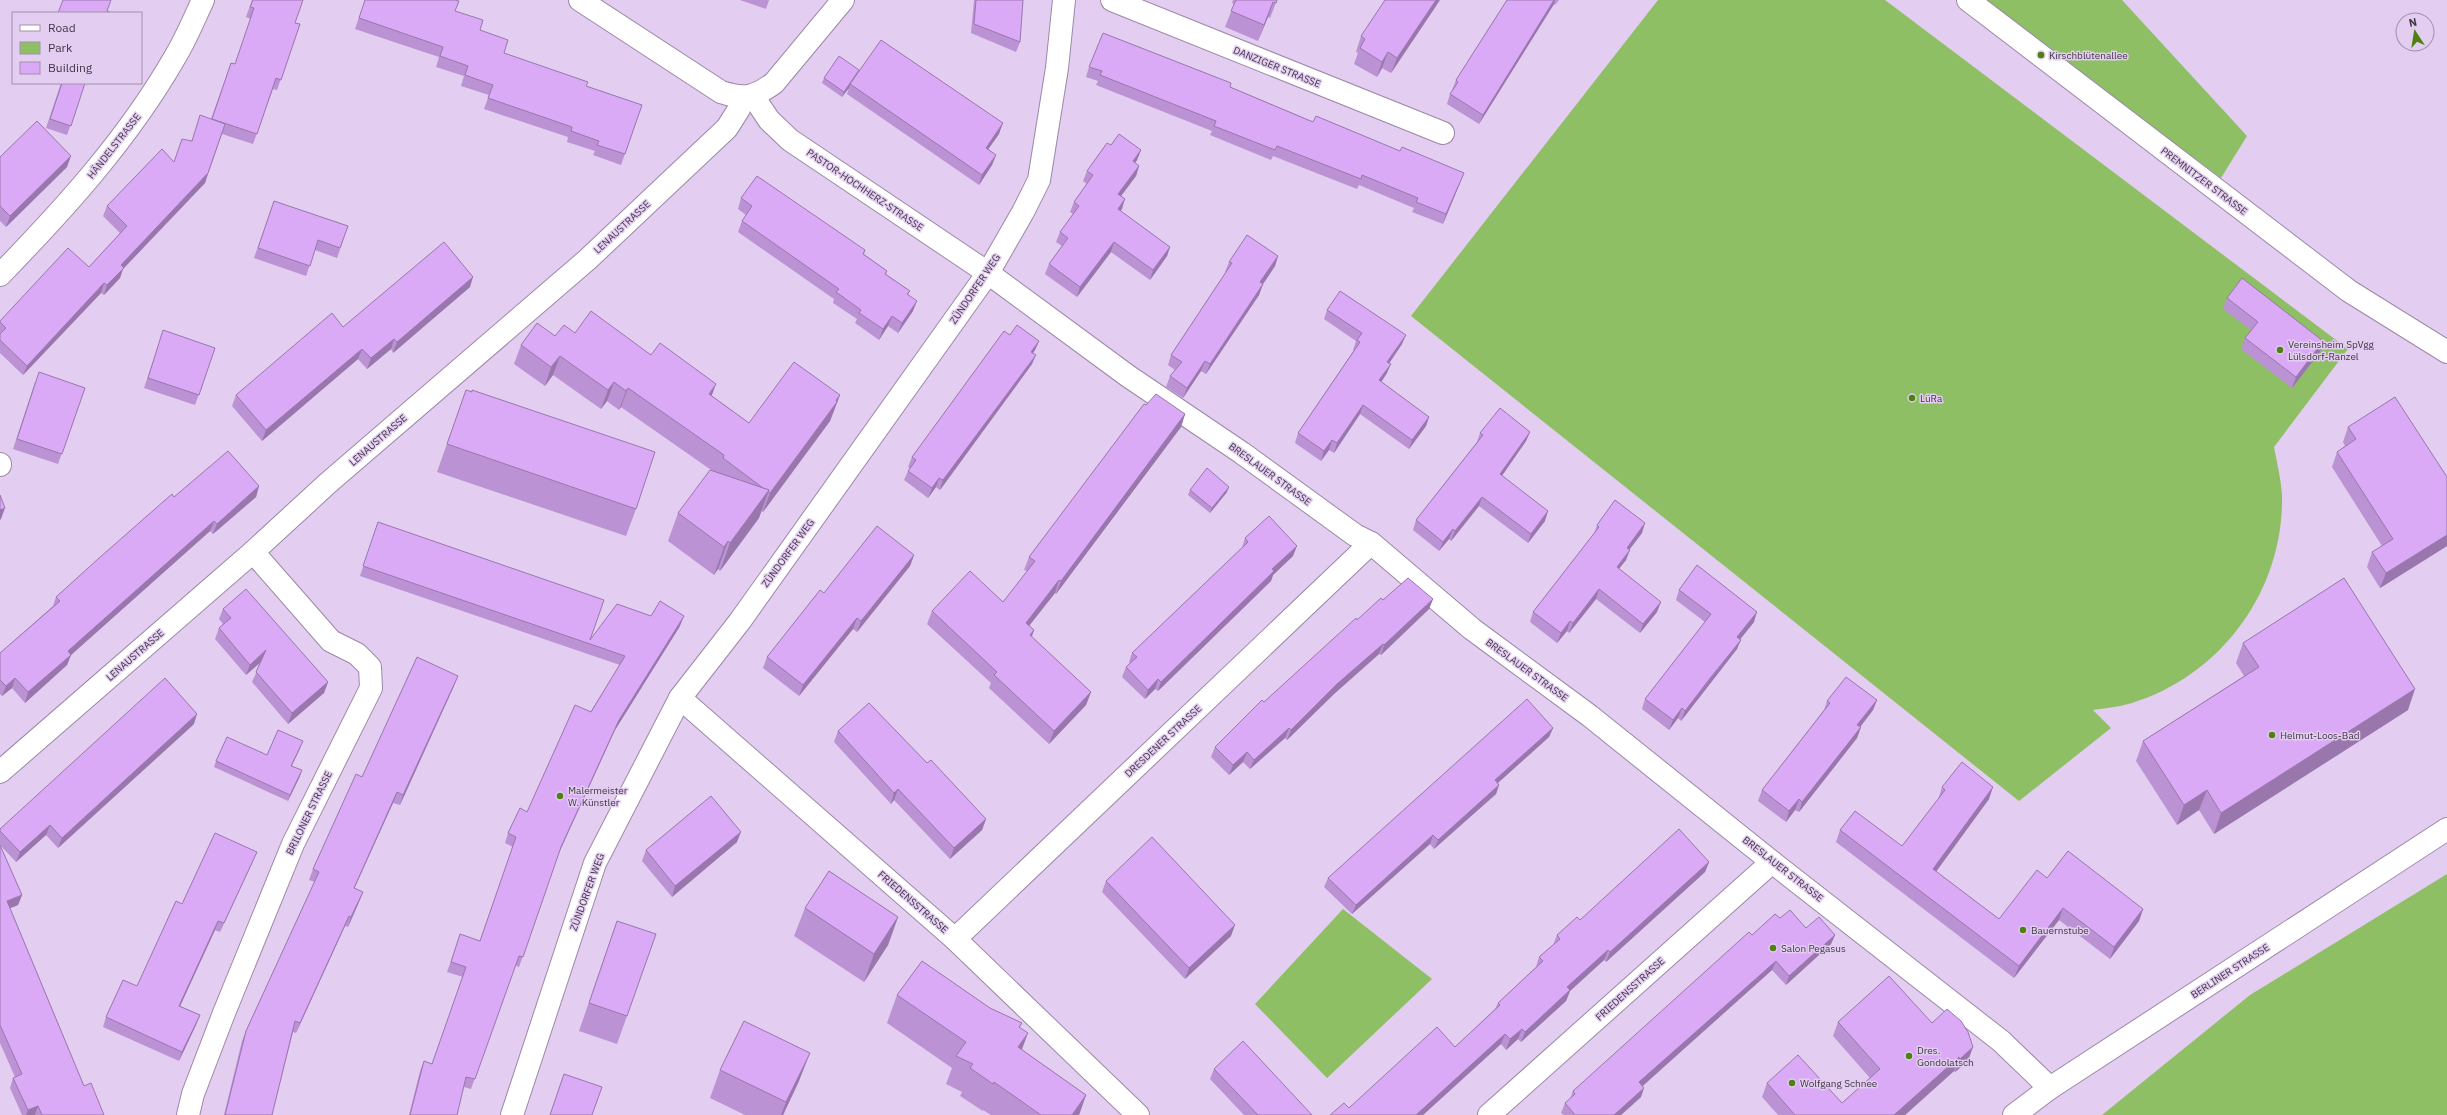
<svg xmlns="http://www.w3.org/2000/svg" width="2447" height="1115" viewBox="0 0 2447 1115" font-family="'IBM Plex Sans',sans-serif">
<rect width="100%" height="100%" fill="#e3cdf0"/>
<!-- green -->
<g fill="#8ebf64">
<path d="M 1658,0 L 1885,0 L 2348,349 L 2274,447 C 2277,463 2281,479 2282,495 C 2284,590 2222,675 2132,703 C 2119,707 2105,708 2093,710 L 2111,728 L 2019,801 L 1411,316 Z"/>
<polygon points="1981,0 2122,0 2247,136 2221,178"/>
<polygon points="2447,874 2447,1115 2102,1115 2250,995"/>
<polygon points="1343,909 1432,979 1327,1078 1255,1004"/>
</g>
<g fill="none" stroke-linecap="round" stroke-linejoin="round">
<defs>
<g id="minor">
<path d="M 580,0 L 721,92 C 745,100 755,97 774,83 L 843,0"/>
<polyline points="1112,0 1443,133"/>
<polyline points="1968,0 2349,291 2447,352"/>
<polyline points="753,96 769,120 790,140 988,273 1128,376 1242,453 1355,535 1371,543 1472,629 1590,716 1772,862 2001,1041 2050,1088"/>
<path d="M 0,275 C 65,208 128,139 175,57 C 186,39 194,19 203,0"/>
<polyline points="0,464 0,465"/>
<polyline points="680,698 955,939 1138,1115"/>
<polyline points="0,772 253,552 328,483 587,260 727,128 739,109 742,97"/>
<polyline points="955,939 1371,543"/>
<polyline points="188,1115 193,1094 224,1013 293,844 371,688 370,667 357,654 331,641 253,552"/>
<polyline points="512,1115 595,863 680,698 740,621 988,273 1023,212 1039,180 1057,68 1064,0"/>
<polyline points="1489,1115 1772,862"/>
<polyline points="2014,1115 2050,1088 2447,829"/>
</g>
</defs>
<!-- minor casing -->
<use href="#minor" stroke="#9c88a8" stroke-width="24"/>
<!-- minor -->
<use href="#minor" stroke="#fff" stroke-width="22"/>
</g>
<!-- wall -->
<g fill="#bb92d4">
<polygon points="252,0 295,23 300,24 277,90 273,89 253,144 222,134 205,183 123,269 120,278 104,295 101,293 23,375 0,353 0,321 89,267 120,233 103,216 107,206 174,161 191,141 211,119 231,63 235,64 251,19 246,17"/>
<polygon points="365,0 455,11 480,30 504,53 586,86 642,105 621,165 593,155 595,151 567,142 568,137 484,109 489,95 461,86 464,76 436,67 439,57 355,29"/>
<polygon points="740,0 769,0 766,9"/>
<polygon points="974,0 1023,0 1020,42 1016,52 971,33"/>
<polygon points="1233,0 1277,0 1270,18 1268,17 1258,41 1225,27 1234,4 1232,3"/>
<polygon points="1507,0 1559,0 1555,5 1554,4 1479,124 1447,104 1450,94 1453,90 1452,90 1456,80"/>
<polygon points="1436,6 1391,73 1382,68 1377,77 1354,64 1358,53 1356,52 1361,36"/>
<polygon points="1089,67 1230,87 1460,183 1443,224 1412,212 1414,208 1359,185 1357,189 1273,156 1271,160 1210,135 1212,131 1096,85 1098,81 1086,77"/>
<polygon points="859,70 999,134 988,149 996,155 992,165 979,185 847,94 849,88 842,97 822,83 824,78"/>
<polygon points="61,83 85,83 67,135 46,128"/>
<polygon points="1111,145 1141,150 1137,160 1135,163 1139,166 1136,176 1121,196 1122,209 1120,211 1170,247 1167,256 1150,280 1111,252 1077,297 1045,274 1049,264 1062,246 1056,242 1060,232 1073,214 1070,212 1074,202 1087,184 1083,181 1087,171"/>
<polygon points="0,157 67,167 6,227 0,221"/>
<polygon points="741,198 865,250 864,254 887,271 886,274 910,291 908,295 913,311 898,333 888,326 879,340 855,323 857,319 833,303 834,299 738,232 742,221 746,215 738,209"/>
<polygon points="274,201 348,226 337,258 315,250 306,276 254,258"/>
<polygon points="1278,256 1275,266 1263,284 1259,295 1206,374 1201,371 1183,398 1166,387 1170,376 1175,370 1168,365 1171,355 1226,272 1225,272 1229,262"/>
<polygon points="470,287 393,353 391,349 367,369 358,359 262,441 232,406 236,395 343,327"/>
<polygon points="2227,298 2323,341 2320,352 2292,388 2241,349 2245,338 2251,330 2223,309"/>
<polygon points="1327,310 1402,344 1389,363 1387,373 1381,382 1429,417 1426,426 1409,449 1360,414 1334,453 1329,450 1321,461 1295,443 1298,433 1354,350 1353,350 1356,341 1324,319"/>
<polygon points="575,333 651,355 712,396 749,423 840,395 830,421 763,512 761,511 759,518 720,571 718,569 714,575 668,541 678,513 714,472 621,407 619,410 607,401 601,409 553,375 545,386 514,364 521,345 555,336"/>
<polygon points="1010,335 1039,341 1035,350 1033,353 1032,364 940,490 936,487 928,498 904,480 908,471 910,468 908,467 912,457"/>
<polygon points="160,341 215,348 195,405 144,388"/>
<polygon points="35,382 85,388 58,464 13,449"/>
<polygon points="466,390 636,509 626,536 437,472"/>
<polygon points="1146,405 1185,414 1181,427 1056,594 1055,593 1029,626 1034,630 1032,637 1091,692 1086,705 1049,744 989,688 991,683 927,624 932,611 1003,602 1027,571 1024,570 1029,557"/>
<polygon points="2348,427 2447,477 2447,546 2380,588 2367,567 2372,552 2382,546 2332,467 2337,452 2345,446 2343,442"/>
<polygon points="1530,432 1526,441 1502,476 1545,521 1528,543 1479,506 1451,541 1449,539 1439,551 1413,530 1416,520 1477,442 1480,433"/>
<polygon points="259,486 256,497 213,534 210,531 71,655 67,665 25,703 12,688 2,696 0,694 0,653 53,606 56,597 174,497"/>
<polygon points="1190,490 1227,492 1210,513 1188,495"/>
<polygon points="378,522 590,640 680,626 615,730 558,855 519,967 515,965 471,1089 464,1087 457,1115 409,1115 420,1071 424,1061 432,1064 463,977 447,972 457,944 480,941 513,847 505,843 508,833 527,812 620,665 360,576"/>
<polygon points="1597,525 1642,533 1629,550 1626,560 1619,569 1657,612 1640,633 1596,599 1569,633 1567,631 1557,643 1530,622 1533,612 1594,534"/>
<polygon points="1245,538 1293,556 1273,575 1271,581 1158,691 1155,689 1145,699 1122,677 1126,667 1130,663 1129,662 1132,653 1242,548"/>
<polygon points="914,555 910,566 857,632 853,629 799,696 763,668 767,657 824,593"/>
<polygon points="1679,590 1754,622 1740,639 1737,649 1681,721 1678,718 1669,730 1642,709 1645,699 1705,622 1676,600"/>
<polygon points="1433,599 1429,609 1381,655 1379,654 1334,694 1287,740 1285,738 1250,769 1243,762 1229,775 1211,757 1215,747 1264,702 1383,600"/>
<polygon points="223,609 328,682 324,693 288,724 252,682 261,662 246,675 215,639 219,628 223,624 219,619"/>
<polygon points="2243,643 2408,710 2214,834 2199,810 2177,825 2136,761 2143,741 2244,676 2236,663"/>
<polygon points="454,686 400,805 393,803 354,888 363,892 359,902 348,927 345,926 296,1033 293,1032 272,1115 224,1115 242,1041 246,1031 315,882 309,880 313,869 362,777"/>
<polygon points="1877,700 1873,710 1860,727 1861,727 1857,738 1799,812 1795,810 1786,822 1758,801 1762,790 1824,710 1827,701"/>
<polygon points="194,724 58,848 46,835 16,862 0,845 0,829"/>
<polygon points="1553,728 1549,737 1498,783 1499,785 1496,794 1434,849 1430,844 1352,914 1324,887 1328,878"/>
<polygon points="838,731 927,763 986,819 982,830 950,859 894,800 891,804 834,742"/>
<polygon points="301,747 292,766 300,776 288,801 214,767 216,761 267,755"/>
<polygon points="1942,787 1989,799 1936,872 1999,919 2047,878 2143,909 2139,921 2110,959 2059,920 2014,978 1836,842 1840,830 1902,846 1938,800"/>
<polygon points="737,842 672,897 642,861 646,850"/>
<polygon points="0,846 22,895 18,905 10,908 84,1086 104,1115 22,1115 10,1088 13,1078 15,1077 0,1043"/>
<polygon points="253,861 220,932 215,930 180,1006 200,1015 196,1025 179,1061 103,1027 106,1017 137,986 182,904"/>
<polygon points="1709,862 1705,872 1606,962 1604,960 1570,991 1566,1001 1521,1042 1518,1039 1506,1050 1501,1044 1423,1115 1330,1115 1349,1108 1455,1047 1495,1009 1498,1003 1536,967 1539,957 1553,945 1557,935 1580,920"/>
<polygon points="1106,881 1231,936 1185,979 1102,892"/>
<polygon points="805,908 898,917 888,945 864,982 794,936"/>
<polygon points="1780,918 1806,928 1835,935 1831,944 1786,985 1772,970 1642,1086 1641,1097 1621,1115 1564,1115 1561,1113 1565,1103 1570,1099 1573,1091 1752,935"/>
<polygon points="617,921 627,1016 617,1044 579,1031"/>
<polygon points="897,995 990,1008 1022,1023 1020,1027 1022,1050 1086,1095 1079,1115 991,1115 983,1110 983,1111 960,1096 962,1092 946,1084 952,1068 887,1023"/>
<polygon points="1838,1022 1932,1023 1968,1061 1955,1072 1954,1071 1905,1115 1778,1115 1762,1097 1767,1083 1842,1103 1870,1078 1833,1036"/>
<polygon points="1214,1069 1312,1115 1244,1115 1210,1079"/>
<polygon points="720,1070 799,1081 783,1115 745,1115 710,1098"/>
<polygon points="564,1074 592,1115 550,1115"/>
</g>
<!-- shaded-wall -->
<g fill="#9977ad">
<polygon points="1436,0 1440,0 1391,73 1397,58"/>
<polygon points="1554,0 1555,0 1554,4 1479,124 1483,115"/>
<polygon points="1273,2 1268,17 1258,41 1264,25"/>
<polygon points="1388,52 1382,68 1377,77 1382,62"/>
<polygon points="859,70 850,84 849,88 842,97 844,92"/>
<polygon points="1003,123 999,134 982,158 986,148"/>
<polygon points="1141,150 1137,160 1129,171 1133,161"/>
<polygon points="996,155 992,165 979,185 982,175"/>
<polygon points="71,156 67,167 6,227 10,216"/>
<polygon points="1139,166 1136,176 1115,204 1118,194"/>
<polygon points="208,173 205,183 123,269 120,278 104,295 107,285 121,265"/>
<polygon points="1464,173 1460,183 1443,224 1446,214"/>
<polygon points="1125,199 1122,209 1114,219 1118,209"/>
<polygon points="1114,242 1111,252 1077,297 1080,287"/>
<polygon points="1170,247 1167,256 1150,280 1153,270"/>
<polygon points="1278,256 1275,266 1257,293 1260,282"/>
<polygon points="473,277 470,287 393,353 397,342"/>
<polygon points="104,283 101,293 23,375 27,366"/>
<polygon points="1263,284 1259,295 1206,374 1210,364"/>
<polygon points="917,301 913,311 898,333 902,323"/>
<polygon points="892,316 888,326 879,340 883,329"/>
<polygon points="1406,335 1402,344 1384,371 1387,362"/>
<polygon points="394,339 391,349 367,369 371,358"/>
<polygon points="1039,341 1035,350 1027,361 1031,352"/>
<polygon points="2323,341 2320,352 2292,388 2296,377"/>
<polygon points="362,349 358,359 262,441 266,430"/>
<polygon points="1036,355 1032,364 940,490 943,480"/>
<polygon points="560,356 553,375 545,386 551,367"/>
<polygon points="1205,361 1201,371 1183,398 1187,388"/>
<polygon points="1391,364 1387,373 1376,390 1379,380"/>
<polygon points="614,382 607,401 601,409 608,390"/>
<polygon points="716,384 709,403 709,394"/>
<polygon points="628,388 621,407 619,410 626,391"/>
<polygon points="840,395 830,421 763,512 770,493"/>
<polygon points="1363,405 1360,414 1334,453 1337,443"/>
<polygon points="1185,414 1181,427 1056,594 1061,581"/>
<polygon points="1429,417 1426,426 1409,449 1412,440"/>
<polygon points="1530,432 1526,441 1496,484 1500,474"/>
<polygon points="1332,440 1329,450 1321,461 1324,451"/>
<polygon points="939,478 936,487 928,498 932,488"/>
<polygon points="259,486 256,497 213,534 217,524"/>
<polygon points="1229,487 1227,492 1210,513 1212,508"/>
<polygon points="769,490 759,518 720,571 730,543"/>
<polygon points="1482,497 1479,506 1451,541 1455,531"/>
<polygon points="5,508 1,519 0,520 0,510"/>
<polygon points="1548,511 1545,521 1528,543 1531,534"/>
<polygon points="214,521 210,531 71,655 67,665 25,703 28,692 68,651"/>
<polygon points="1645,523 1642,533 1623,558 1627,548"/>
<polygon points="1453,529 1449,539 1439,551 1443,542"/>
<polygon points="2447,535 2447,546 2380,588 2386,573"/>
<polygon points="728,541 718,569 714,575 724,547"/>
<polygon points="1297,546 1293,556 1273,575 1271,581 1158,691 1161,682 1272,569"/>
<polygon points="1630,550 1626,560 1613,576 1617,567"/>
<polygon points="914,555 910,566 857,632 861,621"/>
<polygon points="1059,580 1055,593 1021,636 1026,623"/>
<polygon points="1599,589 1596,599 1569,633 1573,623"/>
<polygon points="1433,599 1429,609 1381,655 1384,645"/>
<polygon points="1661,602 1657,612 1640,633 1643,624"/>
<polygon points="1757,612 1754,622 1734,647 1737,637"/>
<polygon points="684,616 680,626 615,730 557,857 561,847 619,720"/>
<polygon points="857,618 853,629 799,696 803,685"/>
<polygon points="1570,621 1567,631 1557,643 1561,633"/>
<polygon points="1034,630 1029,643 1030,635"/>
<polygon points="1741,640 1737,649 1681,721 1685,711"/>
<polygon points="1383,644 1379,654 1334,694 1287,740 1291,730 1337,684"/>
<polygon points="266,650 262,661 246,675 250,665"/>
<polygon points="458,676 454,686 400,805 403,795"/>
<polygon points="15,678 12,688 2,696 6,686"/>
<polygon points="1158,679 1155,689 1145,699 1148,690"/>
<polygon points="328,682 324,693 288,724 292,713"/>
<polygon points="2415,689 2408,710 2214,834 2221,813"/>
<polygon points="1091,692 1086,705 1049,744 1054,731"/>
<polygon points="1877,700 1873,710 1854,735 1857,725"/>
<polygon points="1682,708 1678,718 1669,730 1673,720"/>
<polygon points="197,714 194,724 58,848 62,838"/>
<polygon points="1861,727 1857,738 1799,812 1802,802"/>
<polygon points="1289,728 1285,738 1250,769 1254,760"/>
<polygon points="1553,728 1549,737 1491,789 1495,780"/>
<polygon points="1247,752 1243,762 1229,775 1233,765"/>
<polygon points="302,770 300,776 288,801 290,795"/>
<polygon points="1499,785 1496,794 1434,849 1438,840"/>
<polygon points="1993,787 1989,799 1929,881 1933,869"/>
<polygon points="898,789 894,800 891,804 894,793"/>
<polygon points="2207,790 2199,810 2177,825 2184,805"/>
<polygon points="397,792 393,803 350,898 354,888"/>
<polygon points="1799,799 1795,810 1786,822 1789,811"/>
<polygon points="986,819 982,830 950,859 954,848"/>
<polygon points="50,825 46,835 16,862 20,852"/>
<polygon points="741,832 737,842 672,897 675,886"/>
<polygon points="1433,835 1430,844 1352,914 1356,905"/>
<polygon points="257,852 253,861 220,932 224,923"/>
<polygon points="1709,862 1705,872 1606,962 1610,952"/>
<polygon points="363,892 359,902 348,927 351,917"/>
<polygon points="22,895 18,905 3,911 7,901"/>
<polygon points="2063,908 2059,920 2014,978 2019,966"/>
<polygon points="2143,909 2139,921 2110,959 2114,947"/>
<polygon points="349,916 345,926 296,1033 300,1023"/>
<polygon points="898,917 888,945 864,982 874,954"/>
<polygon points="218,921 215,930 176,1015 179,1006"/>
<polygon points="1235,925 1231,936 1185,979 1189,968"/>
<polygon points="1835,935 1831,944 1786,985 1789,976"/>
<polygon points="1608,950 1604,960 1570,991 1566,1001 1521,1042 1525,1032 1567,987"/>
<polygon points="1776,961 1772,970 1636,1092 1639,1082"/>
<polygon points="200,1015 196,1025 179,1061 182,1052"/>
<polygon points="1522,1029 1518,1039 1506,1050 1510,1039"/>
<polygon points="1028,1033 1018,1060 1018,1047"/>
<polygon points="1505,1034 1501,1044 1423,1115 1416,1115"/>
<polygon points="1973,1047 1968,1061 1955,1072 1960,1059"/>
<polygon points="810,1053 799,1081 783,1115 781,1115 786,1102"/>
<polygon points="1959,1057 1954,1071 1905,1115 1894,1115"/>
<polygon points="1644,1088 1641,1097 1621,1115 1614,1115"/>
<polygon points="1086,1095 1079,1115 1072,1115"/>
<polygon points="38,1106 35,1115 26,1115 28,1110"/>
</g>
<!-- building -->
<g fill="#daaaf7" stroke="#9977ad">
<polygon points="63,0 111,0 107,11 110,12 109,13 58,13"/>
<polygon points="253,0 303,0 295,23 300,24 281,80 276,78 257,134 212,119 231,63 235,64 254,8 250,7"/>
<polygon points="365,0 455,0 459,1 455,11 483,20 480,30 508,40 504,53 588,82 586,86 642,105 625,154 597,145 599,141 571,131 572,127 488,98 493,85 465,75 468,66 440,56 443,47 359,18"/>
<polygon points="976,0 1023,0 1020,42 974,24"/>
<polygon points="1236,0 1277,0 1276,3 1273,2 1264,25 1231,11"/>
<polygon points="1385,0 1436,0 1397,58 1388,52 1382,62 1360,48 1365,39 1361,36"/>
<polygon points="1507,0 1554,0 1483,115 1450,94 1458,82 1456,80"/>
<polygon points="1103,33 1231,83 1230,87 1313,122 1316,116 1400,151 1402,147 1464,173 1446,214 1416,202 1418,198 1362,175 1361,179 1277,146 1275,150 1214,126 1216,121 1100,75 1102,71 1089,67"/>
<polygon points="881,40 1003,123 986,148 996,155 982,175 850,84"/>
<polygon points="839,56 859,70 844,92 824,78"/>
<polygon points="62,83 85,83 71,126 50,119"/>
<polygon points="200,115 225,124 208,173 121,265 124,268 107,285 104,283 27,366 0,340 0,334 6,328 0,322 0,321 68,248 89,267 127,226 107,206 162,149 174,162 182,139 192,141"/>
<polygon points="37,121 71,156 10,216 0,206 0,157"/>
<polygon points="1119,134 1141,150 1133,161 1139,166 1118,194 1125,199 1118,209 1170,247 1153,270 1114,242 1080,287 1049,264 1068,238 1060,232 1079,206 1074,202 1093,175 1087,171 1107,143 1111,145"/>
<polygon points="757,176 865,250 863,254 887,271 885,274 910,291 907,294 917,301 902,323 892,316 883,329 859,313 861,310 836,292 839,289 742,221 752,206 741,198"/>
<polygon points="274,201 348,226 340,248 318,240 310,266 258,248"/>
<polygon points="1247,235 1278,256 1260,282 1263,284 1210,364 1205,361 1187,388 1170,376 1182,362 1171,355 1232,263 1229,262"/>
<polygon points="444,242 473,277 397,342 394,339 371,358 362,349 266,430 236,395 332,313 343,327"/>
<polygon points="2242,278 2323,341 2296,377 2245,338 2258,322 2227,298"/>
<polygon points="1340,291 1406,335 1387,362 1391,364 1379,380 1429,417 1412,440 1363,405 1337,443 1332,440 1324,451 1298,433 1360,342 1357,340 1362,333 1327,310"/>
<polygon points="591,311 651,355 660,343 716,384 709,394 749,423 794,362 840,395 836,400 837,402 770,493 768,492 769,490 763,488 723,458 724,455 628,388 626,391 614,382 608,390 560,356 551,367 521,345 537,323 555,336 564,325 575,333"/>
<polygon points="1017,325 1039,341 1031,352 1036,355 943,480 939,478 932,488 908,471 916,460 912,457 1004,331 1010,335"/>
<polygon points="163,330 215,348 199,395 148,378"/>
<polygon points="39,372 85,388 62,454 17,439"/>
<polygon points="466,390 472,392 472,390 655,452 636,509 447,444"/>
<polygon points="1156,394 1185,414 1061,581 1059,580 1026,623 1034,630 1030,635 1091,692 1054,731 994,675 997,672 932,611 970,571 1003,602 1035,561 1029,557 1144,404 1146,405"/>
<polygon points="2395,397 2447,477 2447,535 2386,573 2372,552 2393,539 2337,452 2356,439 2348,427"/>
<polygon points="1500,408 1530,432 1500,474 1548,511 1531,534 1482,497 1455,531 1453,529 1443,542 1416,520 1483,435 1480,433"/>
<polygon points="228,451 259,486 217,524 214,521 68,651 71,655 28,692 15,678 6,686 0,680 0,653 60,601 56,597 98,559 172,494 174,497"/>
<polygon points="1207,468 1229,487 1212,508 1190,490"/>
<polygon points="710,470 769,490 730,543 728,541 724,547 678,513"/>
<polygon points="0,495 5,508 0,510"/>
<polygon points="1615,500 1645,523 1627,548 1630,550 1617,567 1661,602 1643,624 1599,589 1573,623 1570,621 1561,633 1533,612 1599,527 1597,525"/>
<polygon points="1269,516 1297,546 1272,569 1274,571 1161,682 1158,679 1148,690 1126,667 1137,657 1132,653 1248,542 1245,538"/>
<polygon points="378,522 604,600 590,640 617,604 651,616 660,601 684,616 619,720 561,847 523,957 519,956 475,1079 466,1077 457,1115 410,1115 424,1061 432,1064 466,967 451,962 460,934 480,941 516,837 508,833 520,808 527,812 575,705 591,712 625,656 363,566"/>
<polygon points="877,526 914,555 861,621 857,618 803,685 767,657 820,590 824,593"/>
<polygon points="1697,565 1757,612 1737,637 1741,640 1711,677 1685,711 1682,708 1673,720 1645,699 1711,614 1679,590"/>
<polygon points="1408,578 1433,599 1384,645 1383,644 1337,684 1291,730 1289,728 1254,760 1247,752 1233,765 1215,747 1262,700 1264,702 1356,618 1357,620 1381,598 1383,600"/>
<polygon points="2344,578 2415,689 2221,813 2207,790 2184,805 2143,741 2259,667 2243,643"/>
<polygon points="246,589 328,682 292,713 256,672 266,650 250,665 219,628 231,618 223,609"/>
<polygon points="417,657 458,676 403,795 397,792 354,888 363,892 351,917 349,916 300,1023 295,1021 272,1115 225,1115 246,1031 319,872 313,869 356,774 362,777"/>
<polygon points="1846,677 1877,700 1857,725 1861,727 1802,802 1799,799 1789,811 1762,790 1830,703 1827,701"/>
<polygon points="165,678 197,714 62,838 50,825 20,852 0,831 0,829"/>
<polygon points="1527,699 1553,728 1495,780 1499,785 1438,840 1433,835 1356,905 1328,878"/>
<polygon points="869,703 927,763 931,760 986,819 954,848 898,789 894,793 838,731"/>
<polygon points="278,730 303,741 291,766 302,770 290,795 216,761 227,737 267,755"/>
<polygon points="1962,762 1993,787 1933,869 1999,919 2037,870 2047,878 2068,851 2143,909 2114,947 2063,908 2019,966 1840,830 1855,811 1902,846 1945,790 1942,787"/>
<polygon points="711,796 741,832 675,886 646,850"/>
<polygon points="1679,829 1709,862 1610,952 1608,950 1567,987 1570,990 1525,1032 1522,1029 1510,1039 1505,1034 1416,1115 1330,1115 1344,1103 1349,1108 1437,1027 1455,1047 1500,1005 1498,1003 1543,961 1539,957 1560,939 1557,935 1577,917 1580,920"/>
<polygon points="215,833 257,852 224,923 218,921 179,1006 200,1015 182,1052 106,1017 123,980 137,986 176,901 182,904"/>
<polygon points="1152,837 1235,925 1189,968 1106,881"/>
<polygon points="0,845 22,895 7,901 84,1086 91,1083 104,1115 42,1115 38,1106 28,1110 13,1078 22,1074 0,1025"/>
<polygon points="829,871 898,917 874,954 805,908"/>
<polygon points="1790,910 1806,928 1819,917 1835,935 1789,976 1776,961 1639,1082 1644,1088 1614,1115 1575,1115 1565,1103 1575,1094 1573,1091 1749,932 1752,935 1775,914 1780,918"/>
<polygon points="617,921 656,934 627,1016 589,1003"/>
<polygon points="922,961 990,1008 1022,1023 1019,1027 1028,1033 1018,1047 1086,1095 1072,1115 1041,1115 994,1082 993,1084 970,1068 973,1064 956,1056 966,1042 897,995"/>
<polygon points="1889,976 1932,1023 1947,1009 1961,1021 1968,1032 1973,1047 1960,1059 1959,1057 1894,1115 1795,1115 1767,1083 1798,1055 1842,1103 1880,1069 1838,1022"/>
<polygon points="744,1021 810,1053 786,1102 720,1070"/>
<polygon points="1243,1041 1312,1115 1258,1115 1214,1069"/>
<polygon points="564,1074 602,1087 592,1115 550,1115"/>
</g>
<!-- markers -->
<g fill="#4e8012" stroke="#e3cdf0" stroke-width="1.5">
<circle cx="2041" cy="55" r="4"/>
<circle cx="2280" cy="350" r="4"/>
<circle cx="1912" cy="398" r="4"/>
<circle cx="2272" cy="735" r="4"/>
<circle cx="560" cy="796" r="4"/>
<circle cx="2023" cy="930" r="4"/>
<circle cx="1773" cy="948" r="4"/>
<circle cx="1909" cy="1056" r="4"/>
<circle cx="1792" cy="1083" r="4"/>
</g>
<g text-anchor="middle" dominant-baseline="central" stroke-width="3" stroke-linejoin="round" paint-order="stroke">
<!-- poi labels -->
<g font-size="10" fill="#403745" stroke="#e3cdf0" text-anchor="start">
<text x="2049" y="55">Kirschblütenallee</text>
<text x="2288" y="344">Vereinsheim SpVgg<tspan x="2288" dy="12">Lülsdorf-Ranzel</tspan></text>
<text x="1920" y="398">LüRa</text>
<text x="2280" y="735">Helmut-Loos-Bad</text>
<text x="568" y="790">Malermeister<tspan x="568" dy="12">W. Künstler</tspan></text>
<text x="2031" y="930">Bauernstube</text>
<text x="1781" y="948">Salon Pegasus</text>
<text x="1917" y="1050">Dres.<tspan x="1917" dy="12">Gondolatsch</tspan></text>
<text x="1800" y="1083">Wolfgang Schnee</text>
</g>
<!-- street labels -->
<g font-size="10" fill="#403745" stroke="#e3cdf0">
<text transform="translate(1277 67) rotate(22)">DANZIGER STRASSE</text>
<text transform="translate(114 146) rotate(-52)">HÄNDELSTRASSE</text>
<text transform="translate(2204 181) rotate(37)">PREMNITZER STRASSE</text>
<text transform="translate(865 190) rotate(34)">PASTOR-HOCHHERZ-STRASSE</text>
<text transform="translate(622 227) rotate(-43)">LENAUSTRASSE</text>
<text transform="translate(975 289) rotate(-56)">ZÜNDORFER WEG</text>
<text transform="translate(378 440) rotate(-41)">LENAUSTRASSE</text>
<text transform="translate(1270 474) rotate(36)">BRESLAUER STRASSE</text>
<text transform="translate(788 553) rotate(-54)">ZÜNDORFER WEG</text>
<text transform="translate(135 655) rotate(-41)">LENAUSTRASSE</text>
<text transform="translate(1527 670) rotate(36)">BRESLAUER STRASSE</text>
<text transform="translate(1163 741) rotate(-43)">DRESDENER STRASSE</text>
<text transform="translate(309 813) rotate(-64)">BRILONER STRASSE</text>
<text transform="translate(1783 869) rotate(38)">BRESLAUER STRASSE</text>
<text transform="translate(587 892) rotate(-70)">ZÜNDORFER WEG</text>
<text transform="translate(913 902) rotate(41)">FRIEDENSSTRASSE</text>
<text transform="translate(2230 971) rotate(-33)">BERLINER STRASSE</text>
<text transform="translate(1630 989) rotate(-42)">FRIEDENSSTRASSE</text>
</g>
</g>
<!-- legend -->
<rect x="12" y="12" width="130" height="72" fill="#e3cdf0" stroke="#a291ac"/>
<rect x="20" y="25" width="20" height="6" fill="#ffffff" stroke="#a291ac"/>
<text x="48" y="32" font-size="12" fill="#403745">Road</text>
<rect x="20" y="42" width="20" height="12" fill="#8ebf64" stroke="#a291ac"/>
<text x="48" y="52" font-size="12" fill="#403745">Park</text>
<rect x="20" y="62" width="20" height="12" fill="#daaaf7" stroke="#a291ac"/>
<text x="48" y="72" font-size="12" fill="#403745">Building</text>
<!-- north arrow -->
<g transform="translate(2415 32) rotate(348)"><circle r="19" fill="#e3cdf0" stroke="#a291ac"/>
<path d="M0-3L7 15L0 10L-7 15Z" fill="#4e8012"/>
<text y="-6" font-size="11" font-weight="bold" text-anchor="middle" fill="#403745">N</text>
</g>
</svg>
